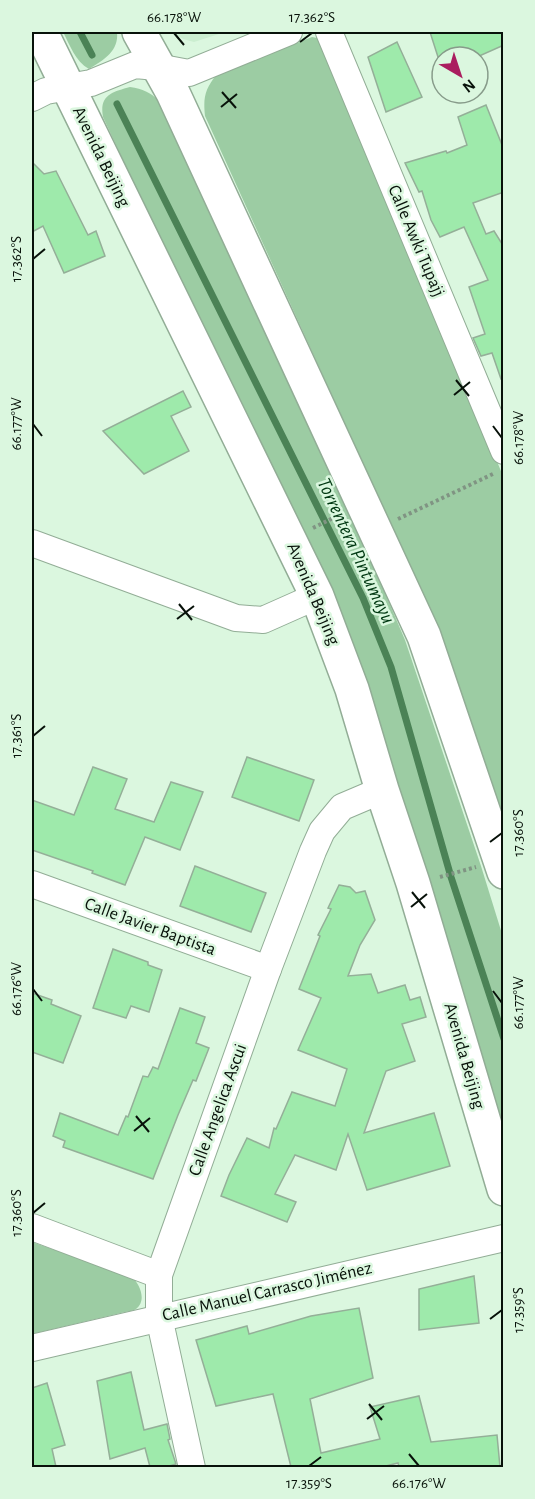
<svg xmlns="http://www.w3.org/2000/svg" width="535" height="1499" viewBox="0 0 535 1499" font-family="'Alegreya Sans',sans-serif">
<rect width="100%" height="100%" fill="#dbf7df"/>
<!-- built -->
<polygon fill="#cbeed0" points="172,32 222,32 222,33 194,42 183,39"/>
<!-- green -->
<g fill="#9ccca3">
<path d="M 63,32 L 117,32 C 119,51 104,60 89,69 C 75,61 70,45 63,32 Z"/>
<path d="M 312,37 L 322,39 L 325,44 L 503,476 L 503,825 L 439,631 L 205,116 C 203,97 205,89 217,74 Z"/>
<path d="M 130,87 C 143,89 150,92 159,101 L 349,509 L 405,640 L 481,866 L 503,937 L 503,1134 L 350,650 L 103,117 C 99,95 112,92 130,87 Z"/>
<path d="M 32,1242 L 132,1277 C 140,1284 147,1301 136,1309 C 133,1311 129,1311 125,1312 L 32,1334 Z"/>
</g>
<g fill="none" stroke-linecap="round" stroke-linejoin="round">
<!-- stream -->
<g stroke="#4b8256" stroke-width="7">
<polyline points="80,32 92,55"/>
<polyline points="117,104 363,598 391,667 451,877 504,1039"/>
</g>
</g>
<!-- building -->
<g fill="#9eeaab" stroke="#94af98" stroke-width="1.5">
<polygon points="430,32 504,32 504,45 477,57 438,57"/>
<polygon points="397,42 422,97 386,112 368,57"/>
<polygon points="486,105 504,150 504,192 473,203 486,234 494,231 504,247 504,378 501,379 492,353 481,356 473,338 485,334 469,287 488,280 464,227 440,237 431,220 422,191 419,192 405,163 446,151 447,153 467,145 458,117"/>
<polygon points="32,162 44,174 56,171 88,235 96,231 105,256 64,273 43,226 32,232"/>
<polygon points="183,391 191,407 171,416 189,451 144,474 103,431"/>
<polygon points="247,757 314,780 299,821 232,797"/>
<polygon points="93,767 127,779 115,809 154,822 171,782 203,792 180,850 145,837 125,885 92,873 93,871 32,850 32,800 74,815"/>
<polygon points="195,866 266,893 251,932 180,906"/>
<polygon points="339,885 350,887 356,893 365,891 375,920 360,945 348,976 371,974 378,993 405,985 410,1000 420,997 426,1017 402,1024 415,1061 386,1071 364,1133 434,1113 450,1166 367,1190 348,1134 336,1170 295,1155 275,1194 296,1202 287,1222 221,1196 229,1175 247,1138 269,1148 274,1128 276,1129 292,1092 335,1106 347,1069 298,1050 321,998 299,989 320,936 318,935 331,909 328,908"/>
<polygon points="113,949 148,962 148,965 162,970 149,1012 131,1006 126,1018 93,1008"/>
<polygon points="32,993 52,1000 51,1004 81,1016 63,1063 32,1052"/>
<polygon points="180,1008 205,1017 196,1043 209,1048 196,1081 193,1080 178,1115 153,1179 63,1147 65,1141 53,1136 60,1113 118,1135 126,1116 128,1117 143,1076 148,1077 153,1067 158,1069"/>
<polygon points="474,1276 479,1323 419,1330 419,1289"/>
<polygon points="359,1308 373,1378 310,1399 321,1453 380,1439 370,1407 419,1396 431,1442 497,1435 500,1467 399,1467 398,1463 382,1467 291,1467 273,1394 216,1406 196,1340 247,1326 249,1334 311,1316"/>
<polygon points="131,1372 144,1430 167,1424 170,1439 168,1440 176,1464 166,1467 150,1467 145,1448 110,1459 97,1381"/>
<polygon points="47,1383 65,1445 52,1449 56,1467 32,1467 32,1388"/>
</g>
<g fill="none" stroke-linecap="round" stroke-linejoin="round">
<defs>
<g id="minor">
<polyline points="329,32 504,451"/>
<polyline points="32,98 46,91 91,83 135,65 157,67 189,73 289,32"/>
<polyline points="32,543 236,618 263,620 317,596"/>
<polyline points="32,884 268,969"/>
<polyline points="32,1227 159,1275"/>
<polyline points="32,1348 504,1238"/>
<polyline points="192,1468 159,1317 159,1275 268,969 313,851 322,831 342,807 382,790"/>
</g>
<g id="secondary">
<polyline points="41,32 317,596 352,689 382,790 413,883 504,1189"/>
<polyline points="139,32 173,93 424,636 504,872"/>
</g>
</defs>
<!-- minor casing -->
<use href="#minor" stroke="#92ad96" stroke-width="28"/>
<!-- secondary casing -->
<use href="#secondary" stroke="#92ad96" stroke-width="36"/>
<!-- path -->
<g stroke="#809483" stroke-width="4" stroke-dasharray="3 3" stroke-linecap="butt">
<polyline points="398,519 495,473"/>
<polyline points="313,528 339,515"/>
<polyline points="440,877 476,867"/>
</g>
<!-- minor -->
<use href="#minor" stroke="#fff" stroke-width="26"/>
<!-- secondary -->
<use href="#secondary" stroke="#fff" stroke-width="33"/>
</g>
<!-- ticks -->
<path fill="none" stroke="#08120a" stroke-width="2" d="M 174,33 L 184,45M 300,42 L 312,33M 222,92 L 236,108M 221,107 L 237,94M 33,259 L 45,249M 456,380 L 469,396M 454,395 L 470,382M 33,424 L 42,436M 493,426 L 502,438M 179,604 L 192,620M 177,619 L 194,606M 33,736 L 45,726M 490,842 L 502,833M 412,892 L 425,908M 411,907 L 427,894M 33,989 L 42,1001M 493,991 L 502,1003M 136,1116 L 149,1132M 134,1131 L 150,1118M 33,1213 L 45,1203M 490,1319 L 502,1310M 369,1404 L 382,1420M 367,1419 L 384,1406M 409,1454 L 419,1466M 309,1466 L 321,1457"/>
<g text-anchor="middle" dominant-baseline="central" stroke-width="5" stroke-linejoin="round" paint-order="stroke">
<!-- street labels -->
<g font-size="18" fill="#08120a" stroke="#dbf7df">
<text transform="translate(101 157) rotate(64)">Avenida Beijing</text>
<text transform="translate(416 241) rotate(67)">Calle Awki Tupajj</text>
<text transform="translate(313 594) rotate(67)">Avenida Beijing</text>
<text transform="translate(150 927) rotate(20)">Calle Javier Baptista</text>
<text transform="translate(464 1056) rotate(74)">Avenida Beijing</text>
<text transform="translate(218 1110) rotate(-70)">Calle Angelica Ascui</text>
<text transform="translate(267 1292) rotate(-13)">Calle Manuel Carrasco Jiménez</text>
</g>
<!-- water labels -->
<g font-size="20" font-style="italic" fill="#003812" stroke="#dbf7df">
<text transform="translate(356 551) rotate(65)">Torrentera Pintumayu</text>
</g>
</g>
<!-- border -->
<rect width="535" height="1499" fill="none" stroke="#dbf7df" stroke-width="66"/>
<!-- north arrow -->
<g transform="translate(460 75) rotate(141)"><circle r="28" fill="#dbf7df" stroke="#879b8a" stroke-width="1.5"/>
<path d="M0-4.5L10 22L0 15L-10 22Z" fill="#aa1e5f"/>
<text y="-9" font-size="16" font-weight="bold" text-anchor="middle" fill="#08120a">N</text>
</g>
<rect x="33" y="33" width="469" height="1433" fill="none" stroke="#08120a" stroke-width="2"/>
<g font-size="15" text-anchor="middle" fill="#08120a">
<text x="174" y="22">66.178°W</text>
<text x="312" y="22">17.362°S</text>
<text transform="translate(16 259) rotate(-90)" y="5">17.362°S</text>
<text transform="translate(16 424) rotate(-90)" y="5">66.177°W</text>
<text transform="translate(518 438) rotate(-90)" y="5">66.178°W</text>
<text transform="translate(16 736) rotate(-90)" y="5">17.361°S</text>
<text transform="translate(518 833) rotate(-90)" y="5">17.360°S</text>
<text transform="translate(16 989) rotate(-90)" y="5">66.176°W</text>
<text transform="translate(518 1003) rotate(-90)" y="5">66.177°W</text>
<text transform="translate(16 1213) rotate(-90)" y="5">17.360°S</text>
<text transform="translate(518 1310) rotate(-90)" y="5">17.359°S</text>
<text x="309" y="1488">17.359°S</text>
<text x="419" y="1488">66.176°W</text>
</g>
</svg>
